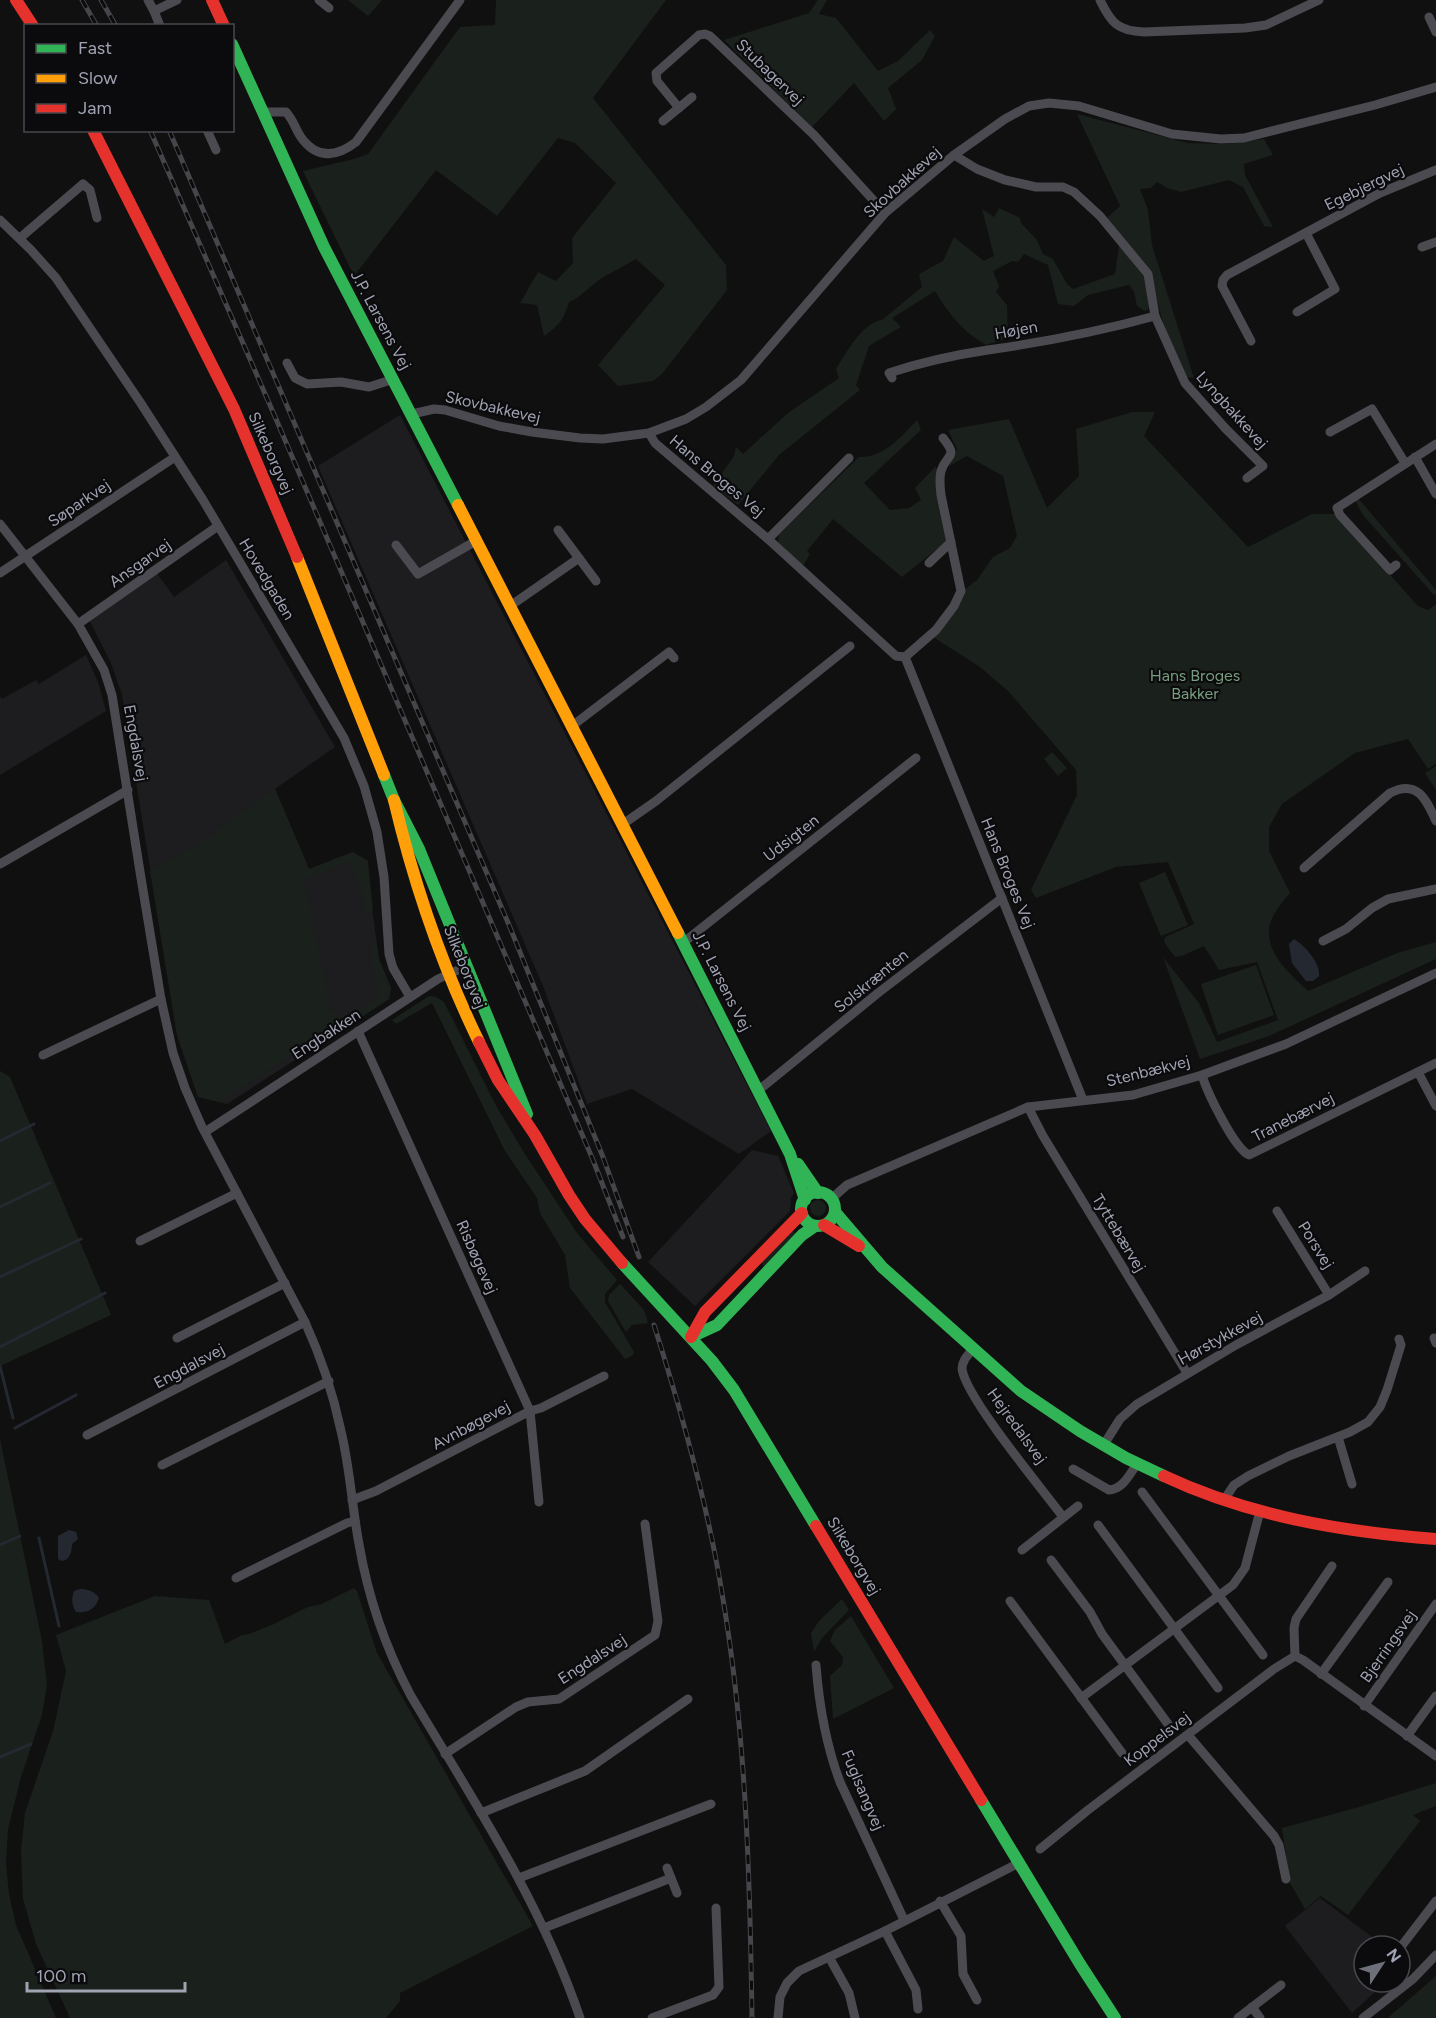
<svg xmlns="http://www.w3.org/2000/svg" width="1436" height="2018" viewBox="0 0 1436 2018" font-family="Figtree,sans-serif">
<rect width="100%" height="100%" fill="#101010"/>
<!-- built -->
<g fill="#1d1d1f">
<polygon points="400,415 771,1131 739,1154 632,1089 587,1104 543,986 318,466"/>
<polygon points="226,560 335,747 275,789 309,869 353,852 371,900 379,959 391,988 389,999 227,1104 198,1097 177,1035 122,695 111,663 86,614 154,569 174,597"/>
<polygon points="86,655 98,682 106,711 0,775 0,696 2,699 36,680 39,684"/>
<polygon points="752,1150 778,1156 794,1193 791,1198 790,1211 695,1306 648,1262"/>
<polygon points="1320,1898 1384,1946 1364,1946 1364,1982 1386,1982 1352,2013 1285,1926"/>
</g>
<!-- green -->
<g fill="#1a201b">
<polygon points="348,0 382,0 368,16"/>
<path d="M 496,0 L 666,0 L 593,98 L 726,265 L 727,290 L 662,374 L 653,381 L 618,386 L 598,365 L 665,285 L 636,259 L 600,279 L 577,298 L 569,302 C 564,319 559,326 544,336 L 537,305 L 520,303 L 538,272 L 556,281 L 573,263 L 572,238 L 616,183 L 575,143 L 558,138 L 497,216 L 436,170 L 354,276 L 303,171 L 354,159 L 368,154 L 460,27 L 495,25 Z"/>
<polygon points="818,0 827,0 819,14 836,18 878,71 898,61 930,30 935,36 922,60 888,88 896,109 884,121 854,83 812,127 724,40 809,13"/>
<polygon points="1077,114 1188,143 1226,144 1264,139 1273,155 1244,164 1245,175 1273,227 1264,226 1243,187 1229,180 1181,192 1167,188 1157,182 1151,188 1140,189 1148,210 1152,245 1194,378 1186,377 1164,326 1149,272 1107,218 1120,206"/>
<path d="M 999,208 L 1020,218 L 1021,223 L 1037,240 L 1043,254 L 1053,259 L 1067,284 L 1073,289 L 1115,274 L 1119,246 L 1143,272 L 1150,300 L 1148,310 L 1145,311 L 1137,306 L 1134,292 L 1129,285 L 1088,295 L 1074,306 L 1058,304 L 1048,265 L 1024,254 L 1018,262 L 1012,261 L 993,271 L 999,286 L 996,292 L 1007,305 L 1008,338 L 986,345 C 963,332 948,313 935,291 L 892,318 L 901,327 L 869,346 L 856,385 L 860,390 L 779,455 L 738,505 L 713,486 L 734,456 L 736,447 L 743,454 L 788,413 L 839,378 L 836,369 C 846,353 862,323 882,320 L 922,287 L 919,274 L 943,261 L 954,237 L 984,261 L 994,256 L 982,209 L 994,217 Z"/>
<path d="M 1132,412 L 1155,412 L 1144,436 L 1248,547 L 1312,514 L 1336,514 L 1418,606 L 1428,610 L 1436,604 L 1436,764 L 1428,769 L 1408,739 L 1355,753 L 1282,804 L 1269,827 L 1269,851 L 1290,893 C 1282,903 1270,916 1269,929 C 1267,956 1291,974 1308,991 L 1397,953 L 1436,942 L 1436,959 L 1269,1036 L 1200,1059 L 1163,957 L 1199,1003 L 1217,1042 L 1278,1020 L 1257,962 L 1219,970 L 1204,946 L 1182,956 L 1175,957 L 1164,942 L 1165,937 L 1194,924 L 1168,862 L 1116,867 L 1036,898 L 1031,890 L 1077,795 L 1076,770 L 1009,692 L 980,667 L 933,637 L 964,590 L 977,580 L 993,557 L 1010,548 L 1017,536 L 1003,476 L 967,456 L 949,466 L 957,449 L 948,430 L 1009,419 L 1047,508 L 1079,476 L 1076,429 Z"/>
<path d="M 917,420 L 921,430 L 864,483 L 890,510 L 909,508 L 921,500 L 915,488 L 936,466 L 948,540 L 902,577 L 833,519 L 807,551 L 810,554 L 803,566 L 778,542 L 779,534 L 859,457 C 885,457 900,438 917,420 Z"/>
<polygon points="1358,498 1436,590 1436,594 1434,595 1363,515 1354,499"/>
<polygon points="1052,752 1067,768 1058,776 1044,759"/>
<polygon points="1436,766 1436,790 1425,773"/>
<polygon points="275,789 309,869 353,852 368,861 373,911 364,912 365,901 349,861 304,880 331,1011 345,1017 379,998 370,947 376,942 379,959 391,988 389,999 336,1034 327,1031 220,1102 198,1097 177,1035 150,871 216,834 217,830"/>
<polygon points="1165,872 1188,925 1161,936 1139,883"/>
<polygon points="1256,965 1274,1015 1218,1035 1201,984"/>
<polygon points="429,996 436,997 444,1002 494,1102 523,1151 577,1233 617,1280 605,1294 605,1302 634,1352 633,1355 625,1359 570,1288 565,1255 540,1213 537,1198 505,1151 432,1003 396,1024 392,1020"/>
<polygon points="0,1071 10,1077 111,1315 0,1366"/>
<circle cx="818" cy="1208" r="8"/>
<polygon points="792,1230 797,1235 764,1267 761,1263"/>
<polygon points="620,1284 644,1310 648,1323 632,1325 626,1332 608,1301 609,1295"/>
<polygon points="0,1439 42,1641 47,1685 42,1715 21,1777 8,1829 6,1863 9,1894 16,1925 56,2018 0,2018"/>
<polygon points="354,1588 357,1591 377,1653 533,1926 400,1993 400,2001 386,2018 70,2018 36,1944 23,1899 21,1850 25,1813 53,1731 66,1671 56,1635 155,1596 209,1600 225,1644 242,1635 249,1634 274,1624 308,1607 322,1604"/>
<polygon points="842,1599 849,1610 822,1638 814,1652 811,1633 819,1621"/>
<polygon points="851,1616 894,1688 833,1719 830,1676 842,1665 843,1657 830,1641 835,1630"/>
<polygon points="1436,1783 1436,1806 1413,1815 1420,1821 1348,1915 1321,1896 1305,1909 1290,1883 1282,1828 1359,1807"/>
<polygon points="1436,1976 1436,2018 1389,2018 1390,2016"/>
</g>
<!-- water -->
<g fill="#242931">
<path d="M 1294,939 C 1305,946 1320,962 1319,976 L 1313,981 L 1306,981 L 1292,963 L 1289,944 Z"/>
<path d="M 69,1530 L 76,1532 L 78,1539 L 72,1544 C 72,1551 70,1560 62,1561 L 58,1559 L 58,1536 Z"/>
<path d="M 80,1589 C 88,1589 94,1591 99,1598 C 96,1608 87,1614 76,1612 C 72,1605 71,1600 74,1591 Z"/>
</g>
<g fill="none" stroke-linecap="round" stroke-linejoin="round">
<!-- stream -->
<g stroke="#242931" stroke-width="3">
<polyline points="0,1141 34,1124"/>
<polyline points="0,1207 50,1183"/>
<polyline points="0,1277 81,1239"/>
<polyline points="0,1347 105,1293"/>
<polyline points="0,1366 13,1418"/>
<polyline points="15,1428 76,1395"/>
<polyline points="39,1538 59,1626"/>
<polyline points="0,1545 20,1536"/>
<polyline points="0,1757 31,1744"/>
</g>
<!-- street -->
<g stroke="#4a4a50" stroke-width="9">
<polyline points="148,0 154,11"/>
<polyline points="319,0 329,8"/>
<path d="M 1100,0 C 1111,23 1118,31 1144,32 L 1245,28 L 1266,25 L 1319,0"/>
<polyline points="1429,17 1436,32"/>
<polyline points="160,26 154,11 177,0"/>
<polyline points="679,108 657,81 656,73 699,35 705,34 710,36 814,135 885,213"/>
<path d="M 264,112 L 286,112 C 295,122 295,130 303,140 C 319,160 338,156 356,142 L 460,0"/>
<polyline points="663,121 692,97"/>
<polyline points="207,130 216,150"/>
<polyline points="954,155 977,169 1005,180 1036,187 1063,187 1074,192 1100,216 1148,274 1155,316 1185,383 1225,428 1263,466 1247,478"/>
<polyline points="0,220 31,250 56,278 140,402 203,500 344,738 364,786 377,832 384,877 389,954 393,968 410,997"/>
<polyline points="20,238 83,184 90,190 97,218"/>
<polyline points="1422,247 1436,242"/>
<polyline points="1297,312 1335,289 1306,233"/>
<polyline points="1251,341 1222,286 1223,280 1227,275 1380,193 1436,170"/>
<polyline points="287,363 295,378 307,384 341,382 369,387 394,379"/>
<path d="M 892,378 L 889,373 C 922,362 954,355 988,350 C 1044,342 1101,331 1155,316"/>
<polyline points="412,414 434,409 445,410 499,426 532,432 580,438 603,439 649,433 686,419 706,407 741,380 885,213 954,155 1005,119 1029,106 1049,103 1079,106 1172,134 1221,139 1244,138 1375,105 1436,87"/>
<polyline points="1330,432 1372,409 1405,463"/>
<path d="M 649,433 L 655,443 L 768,539 L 896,656 L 905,657 L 936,630 L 954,606 L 961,591 L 941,495 C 940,487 939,479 941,471 C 947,453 959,458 943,438"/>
<polyline points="1415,457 1436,494"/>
<path d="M 0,524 L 78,624 L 104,670 L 112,695 L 141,878 L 161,999 L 173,1053 L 185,1088 L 202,1127 L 305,1322 C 321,1357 333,1393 341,1431 C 350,1468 352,1507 359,1544 C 368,1597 386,1649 411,1696 C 473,1800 541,1902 580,2018"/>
<polyline points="558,530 596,581"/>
<polyline points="768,539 849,458"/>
<polyline points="396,545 418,574 476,541"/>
<polyline points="929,563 951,542"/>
<polyline points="1396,565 1390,570 1340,515 1337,508 1436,444"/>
<polyline points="0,573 175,457"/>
<polyline points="510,606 579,558"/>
<polyline points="78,624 218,526"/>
<polyline points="905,657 1083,1100"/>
<polyline points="572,726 669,652 674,658"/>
<polyline points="623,824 656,801 850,646"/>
<polyline points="0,864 128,790"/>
<path d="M 1304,868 L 1390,793 C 1417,779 1426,799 1436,821"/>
<polyline points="1323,941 1346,929 1372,908 1388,899 1436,889"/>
<polyline points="684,942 916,758"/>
<polyline points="358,1031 530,1411 539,1502"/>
<polyline points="43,1055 161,999"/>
<polyline points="1418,1072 1436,1106"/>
<path d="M 1202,1075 C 1207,1092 1234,1148 1249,1155 L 1436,1063"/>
<polyline points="759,1090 878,993 1002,898"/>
<polyline points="1028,1107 1043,1136 1187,1373"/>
<polyline points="205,1132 438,979 467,966"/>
<polyline points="831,1199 847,1185 1028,1107 1133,1095 1202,1075 1286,1044 1436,973"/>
<polyline points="1277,1211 1329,1295"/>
<polyline points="140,1241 237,1193"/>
<polyline points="177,1338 285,1283"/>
<polyline points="1434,1338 1436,1343"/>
<path d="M 972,1350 C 967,1356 962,1361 962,1369 C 966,1398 1043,1490 1063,1517"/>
<polyline points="87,1435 305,1322"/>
<polyline points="1338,1437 1352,1484"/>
<polyline points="1103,1446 1120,1419 1137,1404 1236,1345 1329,1295 1365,1271"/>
<polyline points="162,1465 329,1381"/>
<path d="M 1073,1469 L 1109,1490 C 1123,1489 1129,1475 1137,1464"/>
<polyline points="1142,1492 1263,1655"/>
<polyline points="352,1500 376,1491 530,1411 541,1408 604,1376"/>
<polyline points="1224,1500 1234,1485 1248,1476 1289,1456 1350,1432 1368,1422 1380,1407 1387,1390 1401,1345 1399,1339"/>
<polyline points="1098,1525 1218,1688"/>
<polyline points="1022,1550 1078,1506"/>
<polyline points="1051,1560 1090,1612 1102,1634 1168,1724"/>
<polyline points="1332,1566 1296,1619 1294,1628 1295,1656 1303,1660 1436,1756"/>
<polyline points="236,1578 347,1523 355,1521"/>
<polyline points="1010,1601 1122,1753"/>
<path d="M 816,1665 C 819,1704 826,1745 840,1782 L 904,1920"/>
<polyline points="1321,1674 1388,1582"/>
<polyline points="1081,1698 1233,1585 1245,1568 1260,1511"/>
<polyline points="1364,1706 1436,1604"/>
<polyline points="1188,1735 1274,1836 1279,1845 1286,1879"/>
<polyline points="1407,1736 1436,1696"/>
<polyline points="445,1754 516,1707 528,1702 559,1699 655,1635 658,1621 645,1524"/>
<polyline points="481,1813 585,1771 688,1699"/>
<polyline points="1040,1849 1088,1810 1274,1669 1295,1656"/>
<polyline points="667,1868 677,1893"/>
<polyline points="519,1878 711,1804"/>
<polyline points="940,1901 961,1936 963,1974 977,2000"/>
<polyline points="544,1928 671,1878"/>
<polyline points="885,1931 916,1990 918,2009"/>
<polyline points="1400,1948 1436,1901"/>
<polyline points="829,1957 849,1993 855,2018"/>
<polyline points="1252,2007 1260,2018"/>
<polyline points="652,2018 713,1995 719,1987 716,1908"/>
<polyline points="778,2018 780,1997 787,1983 799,1971 885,1931 1019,1863"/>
<polyline points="1238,2018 1281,1985"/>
<polyline points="1363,2018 1413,1979 1436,1955"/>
</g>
<!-- fast -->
<g stroke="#30b455" stroke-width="12">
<polyline points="232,44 324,247 458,505"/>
<polyline points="384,775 394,800 419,849 527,1114"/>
<polyline points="678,933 790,1154 805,1200"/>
<polyline points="798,1164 818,1193"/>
<circle cx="818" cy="1209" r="17"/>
<polyline points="835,1212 882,1267 1021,1391 1080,1431 1126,1458 1164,1476"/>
<polyline points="622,1263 712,1361 734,1390 816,1526"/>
<polyline points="691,1337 717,1325 802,1235 815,1226"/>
<polyline points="981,1800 1080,1964 1115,2018"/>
</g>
<!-- slow -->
<g stroke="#ff9f0a" stroke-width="12">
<polyline points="458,505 678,933"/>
<polyline points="297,557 384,775"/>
<path d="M 394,800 C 414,884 441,964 479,1042"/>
</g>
<!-- jam -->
<g stroke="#e5322d" stroke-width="12">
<polyline points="16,0 33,26"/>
<polyline points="212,0 224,26"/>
<polyline points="93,130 234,409 297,557"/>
<polyline points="479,1042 498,1080 535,1135 569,1195 585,1219 622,1263"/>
<polyline points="824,1225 859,1246"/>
<polyline points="691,1337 705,1312 802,1213"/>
<path d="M 1164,1476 C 1249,1516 1343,1532 1436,1539"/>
<polyline points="816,1526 981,1800"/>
</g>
<defs>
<g id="rail">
<polyline points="82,0 97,26"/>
<polyline points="101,0 116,26"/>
<polyline points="150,130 273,412 495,931 593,1160 623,1237"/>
<polyline points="169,130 509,925 603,1157 639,1257"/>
<path d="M 654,1325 C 682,1413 707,1502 722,1593 C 746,1733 750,1876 752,2018"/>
</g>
</defs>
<!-- rail casing -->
<use href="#rail" stroke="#454649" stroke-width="5"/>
<!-- rail -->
<use href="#rail" stroke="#0b0a0c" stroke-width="3" stroke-dasharray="9" stroke-linecap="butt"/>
</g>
<g text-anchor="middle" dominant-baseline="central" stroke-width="4.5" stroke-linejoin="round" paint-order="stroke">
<!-- street labels -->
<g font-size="16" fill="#a0a3b2" stroke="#0b0a0c">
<text transform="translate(770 72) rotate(44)">Stubagervej</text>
<text transform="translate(902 182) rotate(-42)">Skovbakkevej</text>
<text transform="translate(1364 187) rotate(-26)">Egebjergvej</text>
<text transform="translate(381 320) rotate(62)">J.P. Larsens Vej</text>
<text transform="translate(1016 330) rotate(-10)">Højen</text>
<text transform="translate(493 407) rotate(13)">Skovbakkevej</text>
<text transform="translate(1232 410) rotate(48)">Lyngbakkevej</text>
<text transform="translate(271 453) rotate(66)">Silkeborgvej</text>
<text transform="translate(717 476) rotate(40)">Hans Broges Vej</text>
<text transform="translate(79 503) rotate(-34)">Søparkvej</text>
<text transform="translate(140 563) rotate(-35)">Ansgarvej</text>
<text transform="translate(267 579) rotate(59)">Hovedgaden</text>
<text transform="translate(136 743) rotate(80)">Engdalsvej</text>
<text transform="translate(791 838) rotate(-38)">Udsigten</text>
<text transform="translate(1008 873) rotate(68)">Hans Broges Vej</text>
<text transform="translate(465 967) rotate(68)">Silkeborgvej</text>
<text transform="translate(722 981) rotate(63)">J.P. Larsens Vej</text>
<text transform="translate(871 981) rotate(-39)">Solskrænten</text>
<text transform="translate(326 1034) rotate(-33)">Engbakken</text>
<text transform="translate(1148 1071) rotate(-14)">Stenbækvej</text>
<text transform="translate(1293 1117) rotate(-27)">Tranebærvej</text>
<text transform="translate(1119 1233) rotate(59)">Tyttebærvej</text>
<text transform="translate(1316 1245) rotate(58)">Porsvej</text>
<text transform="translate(477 1257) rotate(66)">Risbøgevej</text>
<text transform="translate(1220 1338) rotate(-29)">Hørstykkevej</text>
<text transform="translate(189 1366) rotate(-28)">Engdalsvej</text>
<text transform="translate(471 1425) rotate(-28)">Avnbøgevej</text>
<text transform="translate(1017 1426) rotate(54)">Hejredalsvej</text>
<text transform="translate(854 1556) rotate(59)">Silkeborgvej</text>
<text transform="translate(1388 1646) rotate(-55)">Bjerringsvej</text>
<text transform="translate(592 1659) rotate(-33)">Engdalsvej</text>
<text transform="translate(1157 1739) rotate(-37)">Koppelsvej</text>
<text transform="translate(863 1790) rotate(67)">Fuglsangvej</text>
</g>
<!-- park labels -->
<g font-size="16" fill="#779d7e" stroke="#0b0a0c">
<text x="1195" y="675">Hans Broges<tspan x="1195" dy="18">Bakker</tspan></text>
</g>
</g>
<!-- legend -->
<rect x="24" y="24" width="210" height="108" fill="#0b0a0c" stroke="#47474e" stroke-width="1.5"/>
<rect x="36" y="44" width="30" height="9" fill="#30b455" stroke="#47474e" stroke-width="1.5"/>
<text x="78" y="54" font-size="18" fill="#a0a3b2">Fast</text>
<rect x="36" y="74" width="30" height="9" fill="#ff9f0a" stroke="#47474e" stroke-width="1.5"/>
<text x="78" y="84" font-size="18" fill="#a0a3b2">Slow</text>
<rect x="36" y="104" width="30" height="9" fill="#e5322d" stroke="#47474e" stroke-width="1.5"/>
<text x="78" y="114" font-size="18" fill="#a0a3b2">Jam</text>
<!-- north arrow -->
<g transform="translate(1382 1964) rotate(54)"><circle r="28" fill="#0b0a0c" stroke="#47474e" stroke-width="1.5"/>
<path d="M0-4.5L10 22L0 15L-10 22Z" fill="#6e7079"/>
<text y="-9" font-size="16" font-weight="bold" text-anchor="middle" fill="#a0a3b2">N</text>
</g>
<!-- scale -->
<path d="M27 1982v9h158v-9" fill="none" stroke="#a0a3b2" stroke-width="3"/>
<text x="36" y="1982" font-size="18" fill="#a0a3b2" stroke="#0b0a0c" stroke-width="4.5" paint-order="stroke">100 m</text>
</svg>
